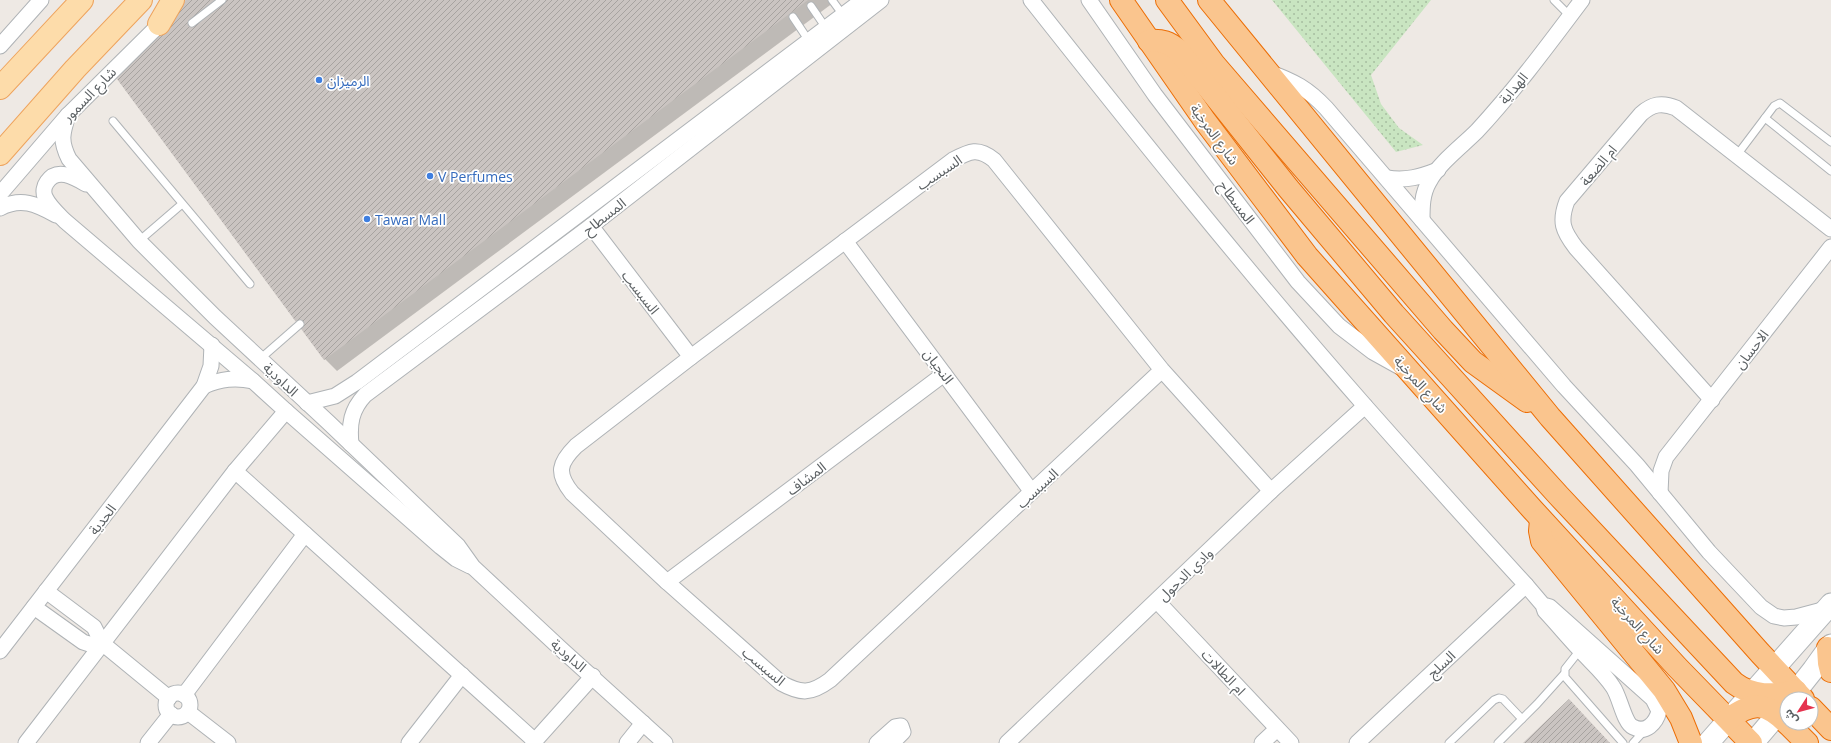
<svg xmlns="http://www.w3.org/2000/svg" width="1831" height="743" viewBox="0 0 1831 743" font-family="'Open Sans','Noto Sans Arabic',sans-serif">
<defs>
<pattern id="park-dots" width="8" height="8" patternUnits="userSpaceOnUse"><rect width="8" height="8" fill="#c9e5c1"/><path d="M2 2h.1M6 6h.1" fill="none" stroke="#a6bda0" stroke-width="1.8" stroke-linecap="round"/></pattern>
<pattern id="building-hatch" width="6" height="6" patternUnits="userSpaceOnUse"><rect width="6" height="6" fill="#cac4c1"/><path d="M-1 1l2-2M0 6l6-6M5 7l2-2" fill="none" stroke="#a7a3a0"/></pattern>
</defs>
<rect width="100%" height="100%" fill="#eee9e4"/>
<!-- park -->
<polygon fill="url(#park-dots)" points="1272,0 1431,0 1371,75 1381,104 1399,128 1423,145 1396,152"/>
<!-- shadow -->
<polygon fill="#0003" points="188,0 837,0 337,371 325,359"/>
<!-- building -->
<g fill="url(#building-hatch)">
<polygon points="186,0 808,0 324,360 117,79"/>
<polygon points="1569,699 1610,743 1523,743"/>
</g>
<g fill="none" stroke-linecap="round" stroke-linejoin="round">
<defs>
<g id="lane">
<polyline points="832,0 843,15"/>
<polyline points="1554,0 1570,16"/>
<polyline points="811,6 826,28"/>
<polyline points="793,17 809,41"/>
<polyline points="192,23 222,0"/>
<polyline points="1765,118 1831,171"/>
<polyline points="113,121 250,284"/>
<polyline points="1737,155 1774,106 1780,103 1831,142"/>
<polyline points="139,241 182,204"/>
<polyline points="260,359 300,324"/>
<polyline points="1580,650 1565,669 1565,677 1623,743"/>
<polyline points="1449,743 1494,700 1499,698 1503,699 1522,719"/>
<polyline points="1498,743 1537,704 1564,674"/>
<polyline points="1633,743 1645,730"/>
</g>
<g id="street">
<path d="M 1031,0 C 1140,138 1250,275 1366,407 C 1419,467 1472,526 1526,585 L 1543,605 L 1545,611 C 1557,624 1568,637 1580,650 C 1591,662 1604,673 1613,687 C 1620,697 1624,723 1633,727 C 1646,734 1656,723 1659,711 L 1653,699 L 1550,607 L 1543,605"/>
<polyline points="1089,0 1155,95 1298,282 1339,326 1373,352 1400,367"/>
<polyline points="0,46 41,0"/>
<path d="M 1268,72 C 1294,81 1308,89 1326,108 L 1564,386 L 1637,465 L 1709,552 L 1761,607 L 1774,616 L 1784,618 L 1796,617 L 1826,609"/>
<path d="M 68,115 C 62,134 60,141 69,159 L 139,241 L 215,317 L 328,422 L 458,546 L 473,567 L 561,649 L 665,743"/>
<path d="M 1387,178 C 1406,181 1420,177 1438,170"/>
<path d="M 86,184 C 74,177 57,167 47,182 C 44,186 43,192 45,197 C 49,206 58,214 65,221 L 253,381 L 286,411 L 441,547 L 456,559 L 470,566"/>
<polyline points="0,194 68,115 166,18"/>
<path d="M 0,208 C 21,197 36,204 56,215"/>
<path d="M 1422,220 C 1422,207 1422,194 1429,182 C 1439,163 1462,146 1477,131 C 1515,90 1549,44 1582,0"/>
<polyline points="591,226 691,357"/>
<polyline points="845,241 1032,492"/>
<path d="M 1162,370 L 830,680 C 811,694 801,694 781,683 L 667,582 L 572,493 C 556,473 559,463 576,446 L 691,357 L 953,160 C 970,151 978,147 994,160 L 1162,370 L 1271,491"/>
<path d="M 204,386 C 221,379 235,377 253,381"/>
<path d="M 1712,400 L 1576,248 C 1563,231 1559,222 1567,201 L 1641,114 C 1652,104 1662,102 1676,108 L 1831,229"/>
<polyline points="307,403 335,396 357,382 863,0"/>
<path d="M 351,444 C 349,424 351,410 365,395 L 591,226 L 881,0"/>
<polyline points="235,471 535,741"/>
<polyline points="1660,493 1661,471 1666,457 1831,247"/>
<polyline points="667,582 944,374"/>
<polyline points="46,591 94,627 102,643 169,698"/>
<polyline points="1157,601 1291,743"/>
<polyline points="34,607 83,642 89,644 102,643"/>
<polyline points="0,651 204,386 211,366 212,345"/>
<circle cx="178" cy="705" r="12"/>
<polyline points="184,695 305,534"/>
<polyline points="188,712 228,743"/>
<polyline points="26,743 235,471 286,411"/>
<polyline points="148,743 171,714"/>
<polyline points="409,743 462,675"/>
<polyline points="533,743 593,676"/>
<polyline points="627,743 643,723"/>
<polyline points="877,743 895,727 901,726 903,732 892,743"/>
<polyline points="1007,743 1271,491 1365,406"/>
<polyline points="1262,743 1277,729"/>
<polyline points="1357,743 1526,585"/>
</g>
<g id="secondary">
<polyline points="1790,699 1813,670 1831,645"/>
<polyline points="1708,743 1831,604"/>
<polyline points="1753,743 1787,703"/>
</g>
<g id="primary">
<polyline points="159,24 173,0"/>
<polyline points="0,88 82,0"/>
<polyline points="0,154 75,69 141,0"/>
</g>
<g id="highway">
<polyline points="1121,0 1205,121 1307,256 1532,509 1677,667 1751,743"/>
<polyline points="1167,0 1214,64 1443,330 1473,362 1527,401"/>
<polyline points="1209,0 1550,417 1760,653 1803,699"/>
<path d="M 1149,41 C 1162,40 1169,42 1179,51 L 1288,188 L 1394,314 L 1559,496 L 1734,683 C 1752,697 1774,696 1796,691"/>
<polyline points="1541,520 1540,531 1542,541 1664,690 1681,718 1691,743"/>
<polyline points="1828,648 1829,663 1831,671"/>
<polyline points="1811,708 1831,729"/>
<path d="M 1729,719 C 1753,701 1765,702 1787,723"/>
<polyline points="1787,723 1807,743"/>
</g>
</defs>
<!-- lane casing -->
<use href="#lane" stroke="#afb3b6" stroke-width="9"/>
<!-- street casing -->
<use href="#street" stroke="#afb3b6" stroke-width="17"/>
<!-- secondary casing -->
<use href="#secondary" stroke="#b0b5b8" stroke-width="23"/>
<!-- primary casing -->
<use href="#primary" stroke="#eea35d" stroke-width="24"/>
<!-- highway casing -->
<use href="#highway" stroke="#ec6e06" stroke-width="24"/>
<!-- lane -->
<use href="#lane" stroke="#fff" stroke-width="7"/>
<!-- street -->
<use href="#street" stroke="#fff" stroke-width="15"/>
<!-- secondary -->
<use href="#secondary" stroke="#fff" stroke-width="21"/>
<!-- primary -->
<use href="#primary" stroke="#fddcaa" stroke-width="22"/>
<!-- highway -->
<use href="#highway" stroke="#fac58e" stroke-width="22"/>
</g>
<!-- markers -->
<g fill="#3f7fe0" stroke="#fff" stroke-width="1.5">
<circle cx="319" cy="80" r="4"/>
<circle cx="430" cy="176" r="4"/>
<circle cx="367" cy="219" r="4"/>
</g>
<g text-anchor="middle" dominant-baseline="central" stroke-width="3.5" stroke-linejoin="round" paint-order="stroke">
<!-- shop labels -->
<g font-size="14" fill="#366cbe" stroke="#fff" text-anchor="start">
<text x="327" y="80">الرميزان</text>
<text x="438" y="176">V Perfumes</text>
<text x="375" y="219">Tawar Mall</text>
</g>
<!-- street labels -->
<g font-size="14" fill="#5c6164" stroke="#fff">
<text transform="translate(1513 88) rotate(-50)">الهداية</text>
<text transform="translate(89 94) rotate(-46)">شارع السمور</text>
<text transform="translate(1215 134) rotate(54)">شارع المرخية</text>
<text transform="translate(1598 165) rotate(-50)">ام الضعة</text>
<text transform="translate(939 172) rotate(-34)">السبسب</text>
<text transform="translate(1237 202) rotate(53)">المسطاح</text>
<text transform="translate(604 216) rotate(-38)">المسطاح</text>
<text transform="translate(641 292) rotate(52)">السبسب</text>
<text transform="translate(1751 349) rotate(-52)">الاحسان</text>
<text transform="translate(939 366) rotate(53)">النجيان</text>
<text transform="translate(281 379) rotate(43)">الداودية</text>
<text transform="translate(1421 384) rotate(48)">شارع المرخية</text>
<text transform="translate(806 478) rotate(-37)">المشاف</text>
<text transform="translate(1037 488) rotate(-43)">السبسب</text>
<text transform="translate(102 519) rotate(-52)">الحدية</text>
<text transform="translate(1185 574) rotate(-44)">وادي الدحول</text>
<text transform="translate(1638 625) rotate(48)">شارع المرخية</text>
<text transform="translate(569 655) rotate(41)">الداودية</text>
<text transform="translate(1441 664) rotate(-43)">السلج</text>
<text transform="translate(764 666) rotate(40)">السبسب</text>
<text transform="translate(1224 672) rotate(47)">ام الطالات</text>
</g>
</g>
<!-- north arrow -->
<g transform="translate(1799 711) rotate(234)"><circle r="19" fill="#ffffff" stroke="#bec0c1"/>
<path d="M0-3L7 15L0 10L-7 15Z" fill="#e5334f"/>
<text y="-6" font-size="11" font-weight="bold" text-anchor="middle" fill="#5c6164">ش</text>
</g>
</svg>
